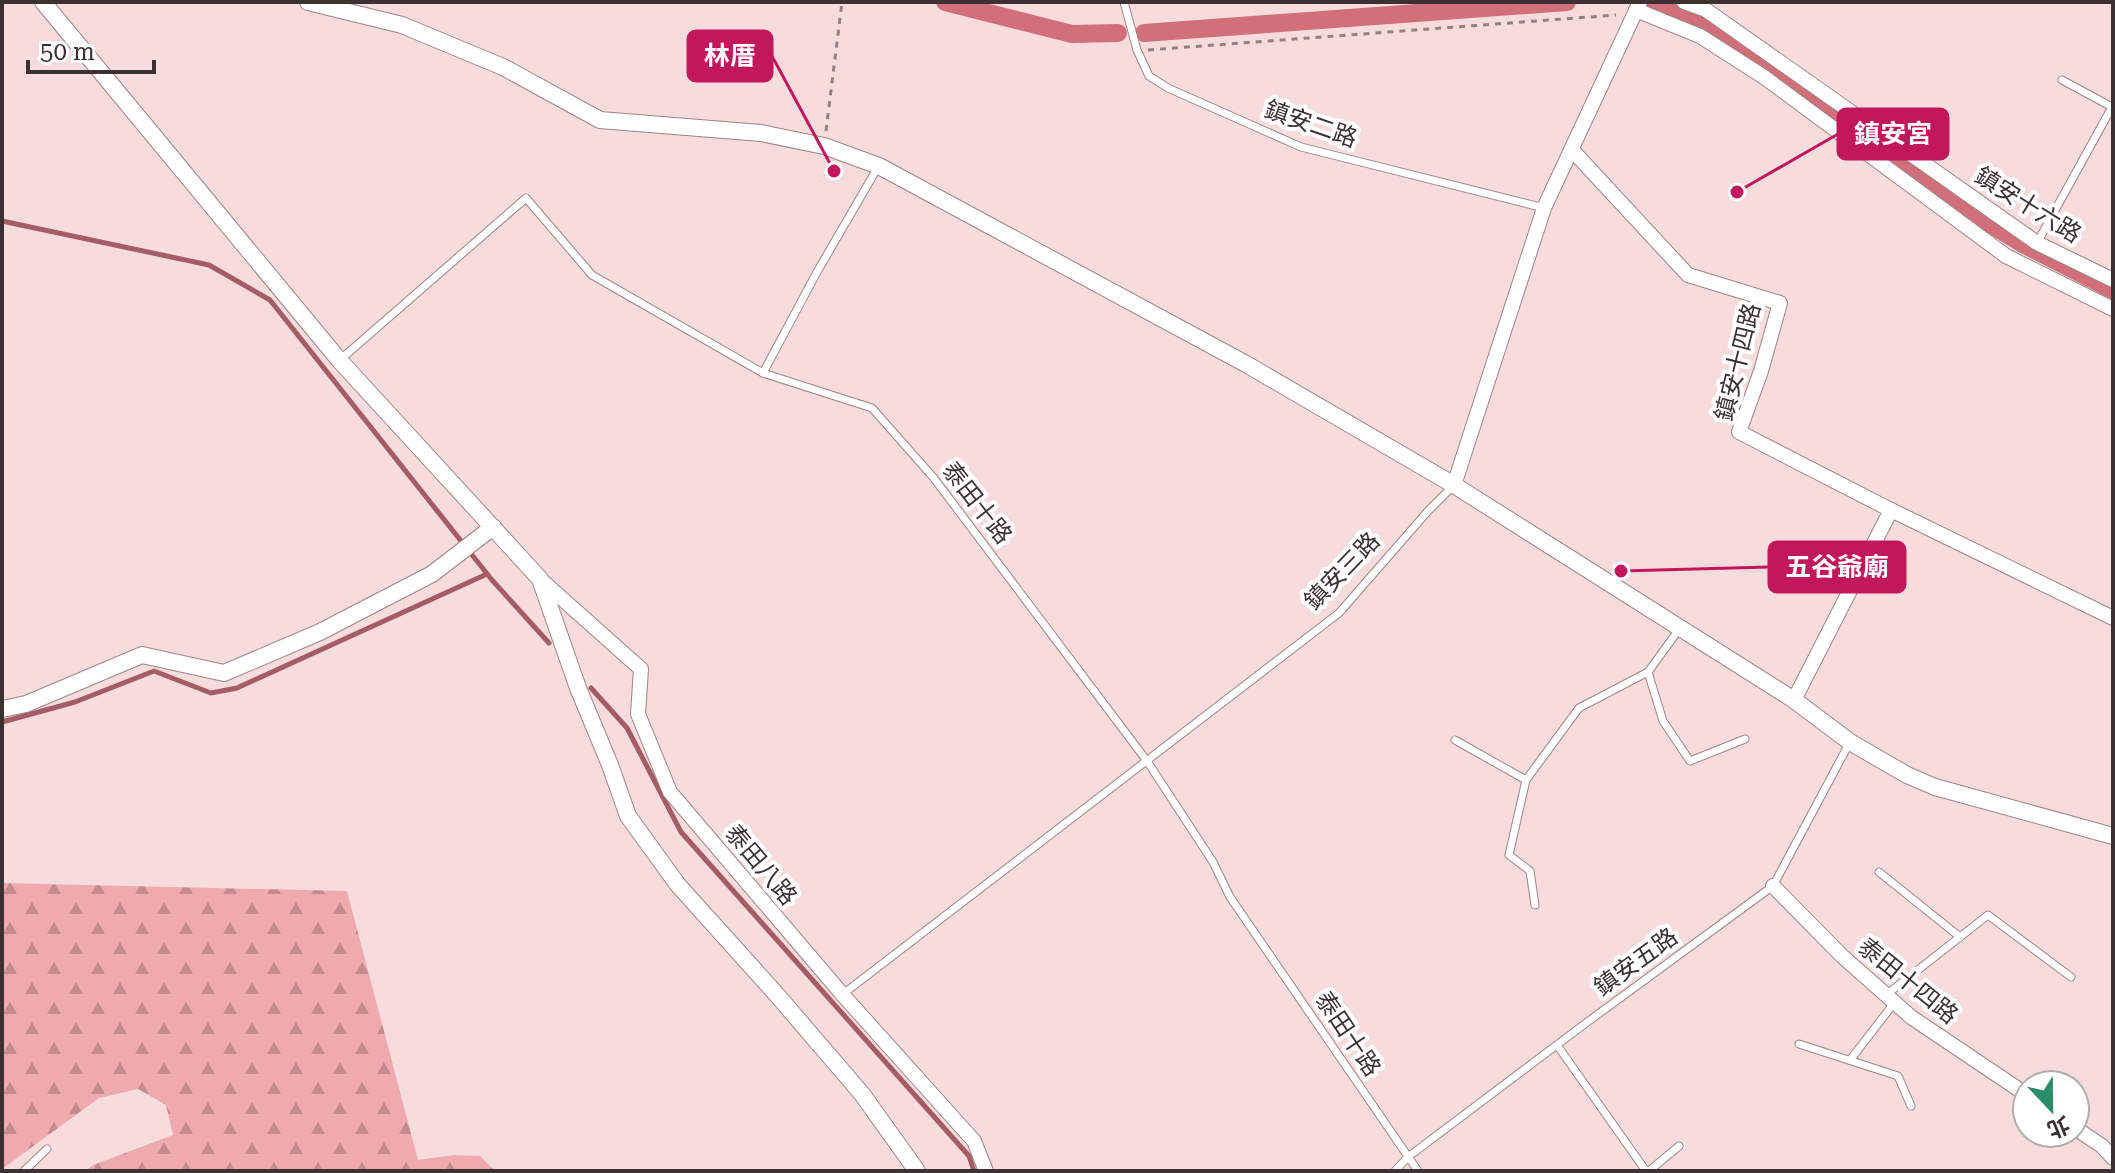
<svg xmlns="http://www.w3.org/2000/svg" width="2115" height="1173" viewBox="0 0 2115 1173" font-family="'Roboto Serif','Noto Sans TC',serif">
<defs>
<pattern id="forest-firs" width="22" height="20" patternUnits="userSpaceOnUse" patternTransform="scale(2)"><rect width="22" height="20" fill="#efaab0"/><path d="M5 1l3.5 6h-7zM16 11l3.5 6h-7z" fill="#c38b90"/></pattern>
</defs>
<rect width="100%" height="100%" fill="#f7dcdd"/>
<!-- forest -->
<polygon fill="url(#forest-firs)" points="2,883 347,891 418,1160 454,1155 480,1156 495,1171 85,1171 93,1165 173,1135 166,1105 138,1089 99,1098 2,1169"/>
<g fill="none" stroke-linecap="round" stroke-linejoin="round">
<!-- stream -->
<g stroke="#a45d65" stroke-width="5">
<polyline points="2,221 209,265 270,300 492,580 549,643"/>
<polyline points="591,688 627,728 681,832 969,1156 974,1171"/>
<polyline points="2,722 75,702 154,671 211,693 237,688 487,574"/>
</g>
<!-- canal -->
<g stroke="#d1707b" stroke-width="18">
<polyline points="945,2 1072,34 1118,33"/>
<polyline points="1644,3 1687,14 1727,36 1971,212 2023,244 2113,290"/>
<polyline points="1144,33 1567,2"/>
</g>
<defs>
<g id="service">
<polyline points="1124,2 1137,50 1149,76 1168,88 1301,147 1544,208"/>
<polyline points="2037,243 2112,107 2062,80"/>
<polyline points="341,359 526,198 592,275 763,373 872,408 933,477 1147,761 1213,862 1230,897 1418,1171"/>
<polyline points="763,373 817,272 878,167"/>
<polyline points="1648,672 1663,721 1690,761 1745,739"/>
<polyline points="1455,740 1526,780"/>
<polyline points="1879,872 1960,937"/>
<polyline points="1535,905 1530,871 1509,855 1526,780 1579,708 1648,672 1680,628"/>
<polyline points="843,994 1339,613 1428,511 1453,486"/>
<polyline points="1886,995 1988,915 2071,977"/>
<polyline points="1799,1044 1898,1076 1911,1106"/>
<polyline points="1557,1045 1646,1171"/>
<polyline points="1850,1060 1895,1002"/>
<polyline points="24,1171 47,1149"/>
<polyline points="1395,1171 1408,1157 1586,1023 1773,886 1850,742"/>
<polyline points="1649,1171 1679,1146"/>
</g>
<g id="minor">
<polyline points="1684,2 1706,10 2037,243 2113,280"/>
<polyline points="1636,10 1700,36 1764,77 2006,256 2113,309"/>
<polyline points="1572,150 1688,275 1780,303 1761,371 1739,432 1891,510"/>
<polyline points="1454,485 1544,208 1640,2"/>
<polyline points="540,579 641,669 638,714 670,792 842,994 974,1141 986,1171"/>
<polyline points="1794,700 1891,510 2113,618"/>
<polyline points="1773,886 1842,956 1911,1017 2027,1095"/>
<polyline points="2075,1128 2102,1146 2113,1158"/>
</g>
<g id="tertiary">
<polyline points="43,2 340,361 540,579 578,688 610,765 628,816 678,885 777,995 862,1094 917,1171"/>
<polyline points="308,2 402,25 503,67 600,120 761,133 824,146 879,166 1246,364 1454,485 1794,700 1850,742 1907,775 1935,787 2113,836"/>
<polyline points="2,709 26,704 142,655 224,673 320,632 432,574 493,527"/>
</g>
</defs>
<!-- service casing -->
<use href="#service" stroke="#9d8486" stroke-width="9"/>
<!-- minor casing -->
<use href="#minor" stroke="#9d8486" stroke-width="16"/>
<!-- tertiary casing -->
<use href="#tertiary" stroke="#9d8486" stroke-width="18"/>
<!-- path -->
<g stroke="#938182" stroke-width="3" stroke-dasharray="6 6" stroke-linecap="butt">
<polyline points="1148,50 1616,15"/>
<polyline points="826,131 842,2"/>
</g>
<!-- service -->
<use href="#service" stroke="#fff" stroke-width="7"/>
<!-- minor -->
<use href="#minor" stroke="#fff" stroke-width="14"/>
<!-- tertiary -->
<use href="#tertiary" stroke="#fff" stroke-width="16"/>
</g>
<g text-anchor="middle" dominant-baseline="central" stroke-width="8" stroke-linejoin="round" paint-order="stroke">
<!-- street labels -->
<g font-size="24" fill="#3b3131" stroke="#fff">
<text transform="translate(1311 124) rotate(19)">鎮安二路</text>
<text transform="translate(2028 205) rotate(32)">鎮安十六路</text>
<text transform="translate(1738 362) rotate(-76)">鎮安十四路</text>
<text transform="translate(977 503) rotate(52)">泰田十路</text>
<text transform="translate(1342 571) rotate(-46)">鎮安三路</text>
<text transform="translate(761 865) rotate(50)">泰田八路</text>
<text transform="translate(1636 962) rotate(-36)">鎮安五路</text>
<text transform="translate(1908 981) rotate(39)">泰田十四路</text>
<text transform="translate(1348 1034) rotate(56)">泰田十路</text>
</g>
</g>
<!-- callouts -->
<path fill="none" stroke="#c2185b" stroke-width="3" d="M834 171L772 56M1737 192L1838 134M1621 571L1769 567"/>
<g fill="#c2185b" stroke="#fff" stroke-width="3">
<circle cx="834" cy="171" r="8"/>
<circle cx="1737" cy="192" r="8"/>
<circle cx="1621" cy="571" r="8"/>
</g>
<g fill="#c2185b" stroke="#c2185b" stroke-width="3">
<rect x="688" y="31" width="84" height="50" rx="8"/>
<rect x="1838" y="109" width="110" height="50" rx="8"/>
<rect x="1769" y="542" width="136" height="50" rx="8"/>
</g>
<g font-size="26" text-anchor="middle" font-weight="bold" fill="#fff">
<text x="730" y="65">林厝</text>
<text x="1893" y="143">鎮安宮</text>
<text x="1837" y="576">五谷爺廟</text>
</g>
<!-- border -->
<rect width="2115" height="1173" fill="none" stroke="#3b3131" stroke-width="8"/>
<!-- north arrow -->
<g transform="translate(2051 1109) rotate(158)"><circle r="38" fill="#ffffff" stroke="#b1adad" stroke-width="2"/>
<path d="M0-6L14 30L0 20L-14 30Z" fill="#2a8d67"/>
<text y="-12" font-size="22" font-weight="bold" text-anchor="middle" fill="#3b3131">北</text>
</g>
<!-- scale -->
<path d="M28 60v12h126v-12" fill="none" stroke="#3b3131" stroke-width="4"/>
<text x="40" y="60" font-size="24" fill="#3b3131" stroke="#ffffff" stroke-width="6" paint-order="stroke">50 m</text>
</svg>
